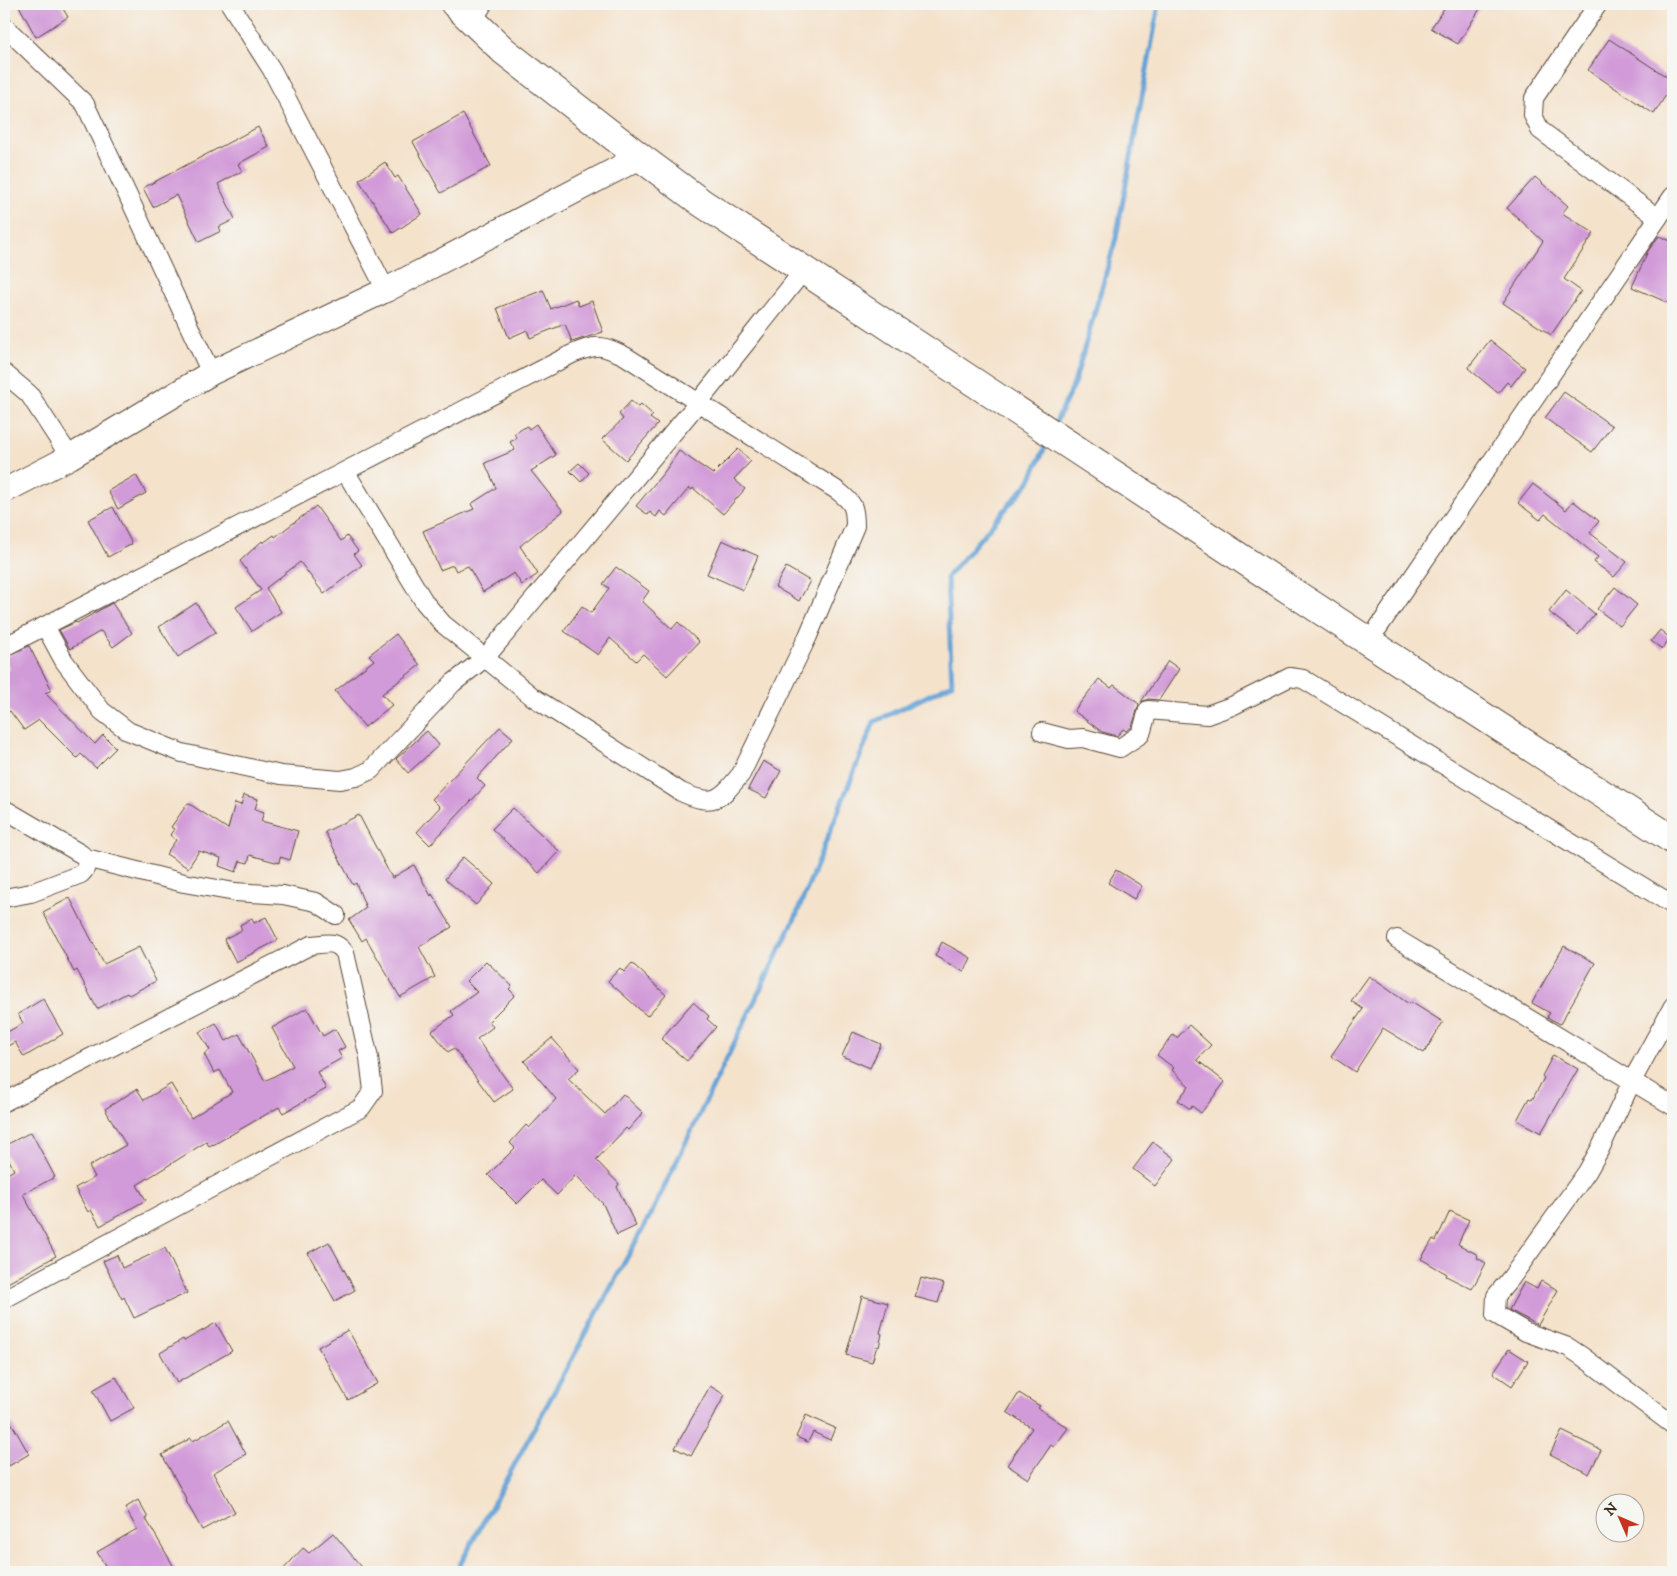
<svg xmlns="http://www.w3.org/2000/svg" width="1677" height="1576" viewBox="0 0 1677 1576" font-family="'IM FELL DW Pica',serif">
<rect width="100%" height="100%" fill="#f6f6f2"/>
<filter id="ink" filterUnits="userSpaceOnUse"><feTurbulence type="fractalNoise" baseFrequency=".02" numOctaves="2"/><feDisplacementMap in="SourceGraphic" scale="10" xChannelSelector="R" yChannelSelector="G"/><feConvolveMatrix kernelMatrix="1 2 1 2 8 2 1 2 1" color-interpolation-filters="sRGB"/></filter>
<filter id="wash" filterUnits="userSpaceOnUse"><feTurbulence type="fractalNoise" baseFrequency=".0096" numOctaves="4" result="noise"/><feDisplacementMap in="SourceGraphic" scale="20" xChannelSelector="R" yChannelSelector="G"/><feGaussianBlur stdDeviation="1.12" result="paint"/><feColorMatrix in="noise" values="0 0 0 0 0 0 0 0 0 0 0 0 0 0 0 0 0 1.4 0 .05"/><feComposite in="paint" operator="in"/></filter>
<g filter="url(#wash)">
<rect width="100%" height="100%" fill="#f4e2cb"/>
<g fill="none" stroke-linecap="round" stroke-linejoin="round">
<!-- stream -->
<g stroke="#63a2d6" stroke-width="5">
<polyline points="1054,426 1074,384 1116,238 1159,4"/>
<polyline points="456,1572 653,1210 796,916 874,722 952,684 947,577 1029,482 1048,441"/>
</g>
</g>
<g id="blocks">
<!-- building -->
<g fill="#d19ad8">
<polygon points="18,4 60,4 68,17 36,37"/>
<polygon points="1447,4 1483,4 1458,44 1431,28"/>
<polygon points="1609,39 1673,81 1673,84 1654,114 1588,70"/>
<polygon points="463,114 491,166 441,193 413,142"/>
<polygon points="258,127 269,147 238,164 242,171 218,184 235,219 219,227 221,231 199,242 176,195 153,207 143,188"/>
<polygon points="385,162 395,178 398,176 422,214 393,233 359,180"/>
<polygon points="1535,177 1568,206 1562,213 1594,233 1564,279 1581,291 1551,335 1503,303 1543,241 1507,208"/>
<polygon points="1659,236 1673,242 1673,305 1632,287 1648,251"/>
<polygon points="543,290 551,309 576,299 579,306 592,301 603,332 572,342 565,324 530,338 527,330 509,338 497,308"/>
<polygon points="1490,340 1525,368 1511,386 1507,382 1498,393 1468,368"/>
<polygon points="1564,392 1612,426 1592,452 1545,418"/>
<polygon points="631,401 638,407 641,404 653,415 650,418 658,424 626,460 602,439 623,419 619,414"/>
<polygon points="536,424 556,455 531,471 563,511 520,546 538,574 522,585 514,573 483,592 468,566 456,571 453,565 440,570 423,531 474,509 471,504 496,488 485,463 515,450 510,442 517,438 514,434 527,426 529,429"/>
<polygon points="738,449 751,461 734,479 745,489 723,514 693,488 692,490 689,488 666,516 660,511 656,517 650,512 648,515 636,506 665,471 679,451 713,474"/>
<polygon points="579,463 589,473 581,482 570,471"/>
<polygon points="136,475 146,493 118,509 108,491"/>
<polygon points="1533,484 1566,510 1573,501 1599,521 1590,533 1627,562 1614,577 1594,562 1598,557 1545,514 1540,520 1518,503"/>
<polygon points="316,506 341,541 347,536 358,551 354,554 362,565 324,594 300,562 266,588 281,612 252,631 236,607 261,590 240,561 262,541 263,543 274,535 275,537"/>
<polygon points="113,507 132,544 108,557 88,520"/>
<polygon points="722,540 758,556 743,590 707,574"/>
<polygon points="616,567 649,591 642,601 672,629 678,622 699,642 667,676 643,654 636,661 610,638 598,655 564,631 582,606 591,613 609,588 603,584"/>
<polygon points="786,567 810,581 799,601 775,587"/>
<polygon points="1615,587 1637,605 1620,626 1597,609"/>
<polygon points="1566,590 1595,614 1578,635 1549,612"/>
<polygon points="112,603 132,633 113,647 101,631 70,649 59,630 76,622 77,623"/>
<polygon points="196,603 216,632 178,657 159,627"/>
<polygon points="1660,630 1670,638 1662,649 1651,641"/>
<polygon points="396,634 420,665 382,694 392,705 365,727 335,691 374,660 369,655"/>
<polygon points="29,646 52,690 45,693 95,744 103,735 116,748 96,768 81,754 77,758 39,720 24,730 10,711 9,712 4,702 4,672 10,669 4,657"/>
<polygon points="1168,661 1179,669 1159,700 1148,699 1141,702"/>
<polygon points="1099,679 1111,688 1114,685 1139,704 1132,727 1126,731 1123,729 1117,736 1102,732 1074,711"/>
<polygon points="500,727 513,738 477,778 485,786 430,845 417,832 440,807 432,799"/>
<polygon points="427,731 439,745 408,773 396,759"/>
<polygon points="763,761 781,771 766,798 748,789"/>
<polygon points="244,795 258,799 255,809 264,812 261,821 298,831 290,860 280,857 279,863 250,855 248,863 240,861 236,872 219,866 221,858 199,851 188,868 166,854 176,840 170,835 174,829 171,827 188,803 228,829 235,803 241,805"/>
<polygon points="513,808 559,851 539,873 492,829"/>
<polygon points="359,815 392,878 414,865 431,896 432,894 452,927 419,947 435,977 400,997 366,938 362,941 349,920 366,908 356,883 353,885 325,832"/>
<polygon points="463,857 494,884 476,905 445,879"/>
<polygon points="1116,870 1142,886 1134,899 1108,883"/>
<polygon points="70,898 104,964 139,947 156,981 129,995 127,993 97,1009 77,970 74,972 43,912"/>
<polygon points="266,917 278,940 236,962 224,939 242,930 240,925 252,918 254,923"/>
<polygon points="942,942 971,958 964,972 935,956"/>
<polygon points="1564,946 1595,963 1560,1024 1547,1017 1550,1013 1532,1003"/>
<polygon points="486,961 512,986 509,989 515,995 489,1021 493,1027 477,1039 513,1089 494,1102 454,1048 448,1052 432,1031 454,1015 451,1011 477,992 466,981"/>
<polygon points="632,963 666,995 647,1016 608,981 620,968 624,972"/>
<polygon points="1369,976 1409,1004 1411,1002 1443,1022 1424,1053 1383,1028 1355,1072 1331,1056 1363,1009 1351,1001"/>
<polygon points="43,999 63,1034 24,1057 15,1042 4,1048 4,1034 23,1023 18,1014"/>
<polygon points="693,1002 709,1016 707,1019 716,1027 687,1061 661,1039"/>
<polygon points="307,1008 323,1036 335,1029 345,1047 338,1051 342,1058 317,1072 326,1089 283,1113 279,1107 213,1145 213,1144 209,1146 206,1142 137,1185 146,1200 100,1226 91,1210 88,1212 75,1188 95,1177 89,1166 126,1145 105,1109 137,1089 144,1100 171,1084 191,1118 232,1092 220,1070 214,1073 204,1054 210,1050 199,1032 216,1023 226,1041 239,1034 265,1081 293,1066 272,1028"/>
<polygon points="1189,1025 1211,1045 1197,1060 1225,1082 1201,1113 1192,1106 1190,1109 1178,1100 1189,1086 1172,1070 1174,1068 1157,1055 1173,1035 1177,1038"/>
<polygon points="853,1032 881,1044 870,1068 842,1056"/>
<polygon points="552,1038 579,1069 568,1079 605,1114 623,1094 643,1113 628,1130 626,1128 596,1160 619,1184 617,1187 636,1226 617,1235 603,1204 576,1175 557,1195 541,1180 517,1204 488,1175 515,1148 510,1143 526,1125 529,1128 556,1099 524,1061"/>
<polygon points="1553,1055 1578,1069 1541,1133 1517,1120 1529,1098 1532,1100 1544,1078 1542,1076"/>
<polygon points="31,1132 55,1177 23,1194 56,1256 4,1285 4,1176 14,1170 4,1150 4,1146"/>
<polygon points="1153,1142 1175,1159 1155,1186 1133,1169"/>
<polygon points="1450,1211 1469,1220 1458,1244 1478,1255 1477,1258 1486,1263 1472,1289 1446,1276 1447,1274 1421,1259 1433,1239 1436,1241"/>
<polygon points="329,1242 355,1290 335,1301 308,1253"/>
<polygon points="165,1248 187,1293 134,1318 124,1297 122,1299 103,1261 117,1255 122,1268"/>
<polygon points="921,1278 944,1284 938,1303 915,1297"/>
<polygon points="1541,1281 1558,1290 1538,1325 1509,1310 1524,1282 1537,1289"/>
<polygon points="862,1296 888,1303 880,1333 882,1334 879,1347 877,1346 872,1362 846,1355"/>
<polygon points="216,1323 232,1351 177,1383 160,1353 183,1339 184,1341"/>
<polygon points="348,1330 378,1383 348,1400 318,1347"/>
<polygon points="1509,1349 1528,1361 1512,1386 1493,1373"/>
<polygon points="116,1377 134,1408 110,1421 93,1390"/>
<polygon points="710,1386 725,1395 691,1456 675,1448"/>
<polygon points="1019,1393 1040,1406 1038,1408 1068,1428 1054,1447 1051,1445 1028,1479 1007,1465 1032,1428 1007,1412"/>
<polygon points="4,1410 29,1454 9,1466 4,1457"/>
<polygon points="806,1415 835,1428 830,1440 813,1432 808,1442 796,1437"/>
<polygon points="228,1421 246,1454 213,1473 235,1512 202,1530 186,1501 187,1500 162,1455 191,1438 193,1441"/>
<polygon points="1562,1431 1601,1450 1589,1474 1550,1454"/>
<polygon points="138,1500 148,1518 146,1519 177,1572 109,1572 97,1552 137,1529 125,1508"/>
<polygon points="333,1533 366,1572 281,1572 303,1548 309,1553"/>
</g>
</g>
</g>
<g filter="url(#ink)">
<use href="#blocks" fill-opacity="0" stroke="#574638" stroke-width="1"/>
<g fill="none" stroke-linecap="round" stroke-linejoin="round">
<defs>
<g id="street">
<polyline points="230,4 272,70 386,290"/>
<polyline points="1598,4 1534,98 1533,115 1540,130 1658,218"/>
<polyline points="480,9 483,4"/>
<polyline points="4,26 85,104 211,373"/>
<polyline points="4,373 29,394 70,457"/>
<polyline points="45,626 64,661 102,711 128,731 182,753 281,775 340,780 356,777 371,770 453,683 485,658 698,403 804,270"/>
<polyline points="1378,628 1673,196"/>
<path d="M 4,647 L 572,354 C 597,344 600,344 625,356 L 838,491 C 853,503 855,506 855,526 L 808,636 L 741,774 C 720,800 714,807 681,792 L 533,697 L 443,624 L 425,603 L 345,471"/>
<polyline points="1042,732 1069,739 1083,738 1120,748 1141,734 1148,710 1207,715 1232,706 1290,677 1303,679 1673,905"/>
<path d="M 4,809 L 81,854 L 86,858 C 88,865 86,869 81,874 L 31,893 L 4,898"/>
<polyline points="86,858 184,883 235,892 283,895 316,902 336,915"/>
<polyline points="1397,939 1673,1106"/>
<polyline points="1673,1006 1632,1081 1600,1149 1587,1172 1511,1278 1496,1296 1495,1314 1526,1332 1568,1347 1583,1357 1673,1425"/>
<path d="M 4,1102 L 311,945 C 326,944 335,939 345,953 L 369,1058 L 373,1091 L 361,1108 L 4,1299"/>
</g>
<polyline id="secondary" points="4,491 70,457 211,373 386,290 640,157"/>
<polyline id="primary" points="455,4 504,51 640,157 702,203 1291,591 1673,840"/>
</defs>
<!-- street casing -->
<use href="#street" stroke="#574638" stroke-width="20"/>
<!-- secondary casing -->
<use href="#secondary" stroke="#574638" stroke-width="26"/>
<!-- primary casing -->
<use href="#primary" stroke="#574638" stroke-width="30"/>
<!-- street -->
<use href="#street" stroke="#fff" stroke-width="18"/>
<!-- secondary -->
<use href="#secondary" stroke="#fff" stroke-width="24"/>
<!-- primary -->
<use href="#primary" stroke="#fff" stroke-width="28"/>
</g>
</g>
<!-- margin -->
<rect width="1677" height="1576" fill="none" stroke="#f6f6f2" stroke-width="20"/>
<!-- north arrow -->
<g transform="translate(1620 1518) rotate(315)"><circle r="24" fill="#f6f6f2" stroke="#aba49d"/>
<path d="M0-4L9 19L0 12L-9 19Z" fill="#c8321e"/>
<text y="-8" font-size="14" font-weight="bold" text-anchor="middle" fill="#3b2a1e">N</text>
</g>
</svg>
